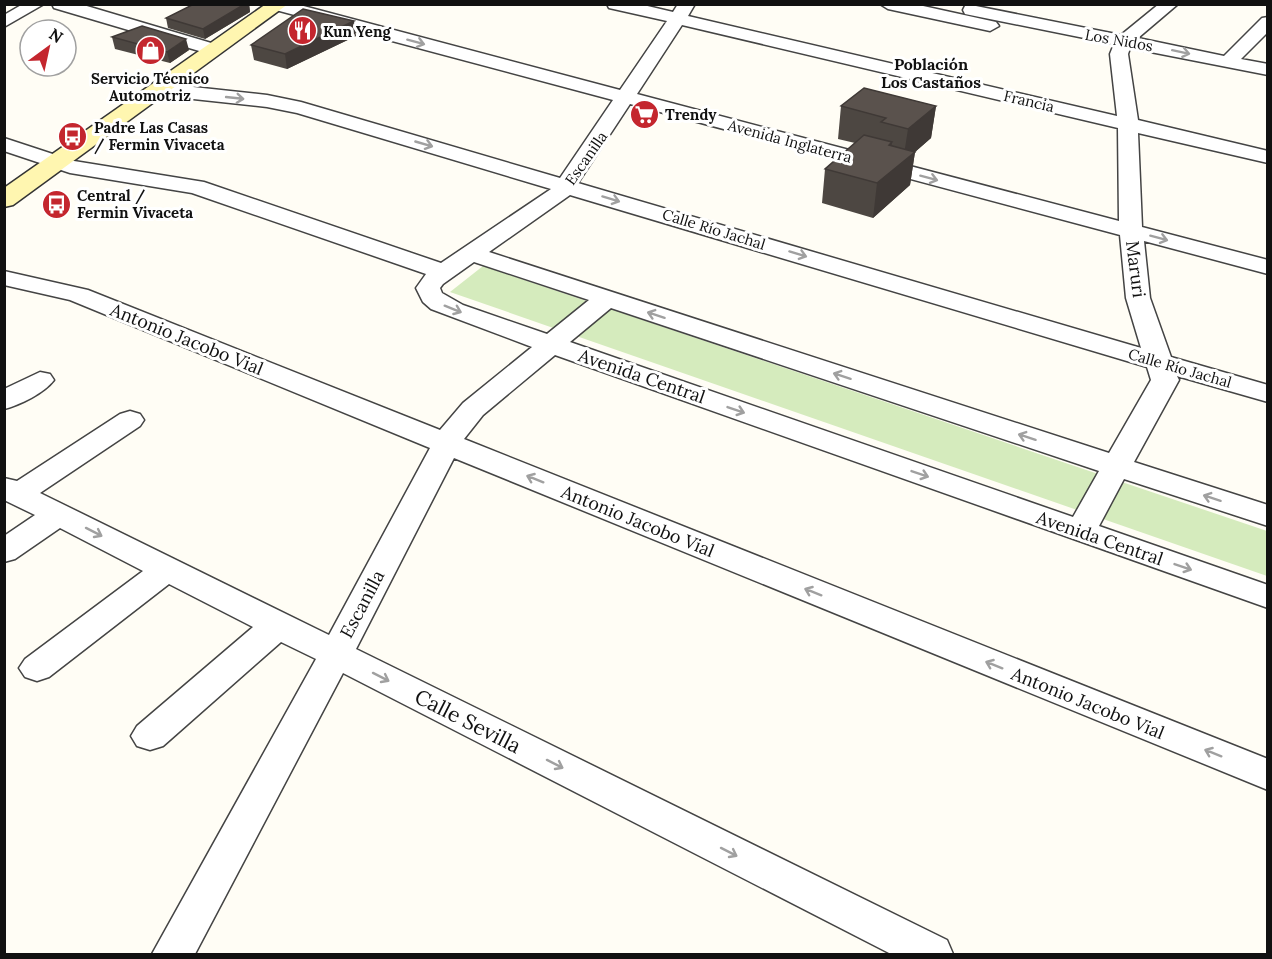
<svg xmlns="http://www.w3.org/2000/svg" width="1272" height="959" viewBox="0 0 1272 959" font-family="Lora,serif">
<rect width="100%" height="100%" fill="#fffdf5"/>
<!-- green -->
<polygon fill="#d5ebbd" points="483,266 1267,531 1267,576 450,292"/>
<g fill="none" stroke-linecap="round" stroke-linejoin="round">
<defs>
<g id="minor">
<polygon points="23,4 44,4 4,27 4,15"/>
<polygon points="52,4 80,4 218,45 221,49 212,54 206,53 54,8"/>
<path d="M 296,4 L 620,90 L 667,21 L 609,8 L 607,4 L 639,4 L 673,12 L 678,4 L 695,4 L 688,16 L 1117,116 L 1110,54 L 1114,44 L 965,14 L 963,10 L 965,6 L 971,5 L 1121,35 L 1159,4 L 1178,4 L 1138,38 L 1224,56 L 1262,18 L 1268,17 L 1268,32 L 1241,59 L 1268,64 L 1268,75 L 1130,48 L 1128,54 L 1138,120 L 1268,151 L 1268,163 L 1138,133 L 1142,227 L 1268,260 L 1268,274 L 1144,241 L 1150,298 L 1171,357 L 1268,385 L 1268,402 L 1177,376 L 1179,380 L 1134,462 L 1268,505 L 1268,526 L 1124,479 L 1099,526 L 1268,585 L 1268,608 L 555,355 L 483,415 L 464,439 L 1268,759 L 1268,790 L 454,458 L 356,649 L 947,940 L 953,954 L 891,954 L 343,673 L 195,954 L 152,954 L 316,659 L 281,642 L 163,746 L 150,750 L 137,746 L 131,736 L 137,726 L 253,627 L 169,584 L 49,677 L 37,681 L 25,677 L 19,668 L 25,659 L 143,571 L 60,528 L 15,559 L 4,562 L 4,536 L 35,515 L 4,500 L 4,478 L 17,481 L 120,414 L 130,411 L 140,414 L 144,420 L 140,426 L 40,493 L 329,635 L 430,448 L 70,300 L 4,285 L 4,271 L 88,290 L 440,430 L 463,403 L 532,347 L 431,309 L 423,302 L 416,288 L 426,274 L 192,193 L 70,173 L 4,151 L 4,138 L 74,161 L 204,182 L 441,263 L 551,189 L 297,113 L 267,107 L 156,95 L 146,89 L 156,83 L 267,95 L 301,102 L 560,178 L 613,100 L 272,9 L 270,5 ZM 682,25 L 1118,128 L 1119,221 L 637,94 ZM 630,104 L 1120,235 L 1126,298 L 1141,348 L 578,183 ZM 570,195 L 1147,367 L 1151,380 L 1109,453 L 489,252 ZM 474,262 L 589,300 L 547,334 L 463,305 L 442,293 L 440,288 L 443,284 ZM 611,308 L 1099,471 L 1073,517 L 570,342 Z"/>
<polygon points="880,4 914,4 996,22 999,26 990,31 888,9"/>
<path d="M 40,372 L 50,374 L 54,380 C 44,393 20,405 4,409 L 4,389 Z"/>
</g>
<polygon id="secondary" points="266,4 288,4 13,205 4,207 4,188"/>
</defs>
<!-- minor casing -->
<use href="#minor" stroke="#444" stroke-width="3"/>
<!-- secondary casing -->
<use href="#secondary" stroke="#333" stroke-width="3"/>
<!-- minor -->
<use href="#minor" fill="#fff" fill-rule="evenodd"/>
<!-- secondary -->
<use href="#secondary" fill="#fff6b0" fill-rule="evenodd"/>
</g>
<!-- wall -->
<g fill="#4d4742">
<polygon points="194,4 249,4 250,12 205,39 168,28 166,18"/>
<polygon points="356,36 287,69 254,60 251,45"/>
<polygon points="112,37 189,50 170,63 115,49"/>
<polygon points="841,106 936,106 931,138 915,152 910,185 873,218 822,203 825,169 855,143 838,139"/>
</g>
<!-- shaded-wall -->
<g fill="#3f3936">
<polygon points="245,4 249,4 250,12 205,39 203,29"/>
<polygon points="354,21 356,36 287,69 285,54"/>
<polygon points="186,39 189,50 170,63 167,52"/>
<polygon points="936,106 931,138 915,152 910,185 873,218 877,183 889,145 892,142 888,174 903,161 908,129"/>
</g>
<!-- building -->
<g fill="#5a524d" stroke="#3f3936" stroke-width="1.5">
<polygon points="194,4 245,4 203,29 166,18"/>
<polygon points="303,9 354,21 285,54 251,45"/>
<polygon points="142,26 186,39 167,52 112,37"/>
<polygon points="864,88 936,106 908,129 881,122 886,118 841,106"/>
<polygon points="864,135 892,142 889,145 915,152 877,183 825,169"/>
</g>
<!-- one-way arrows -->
<defs><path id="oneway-shaft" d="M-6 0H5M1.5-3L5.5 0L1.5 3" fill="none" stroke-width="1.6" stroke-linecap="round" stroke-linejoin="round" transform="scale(1.5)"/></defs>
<g stroke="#a0a0a0">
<use href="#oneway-shaft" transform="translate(416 42) rotate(15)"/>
<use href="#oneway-shaft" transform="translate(1181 52) rotate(12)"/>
<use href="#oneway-shaft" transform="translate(235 98) rotate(6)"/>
<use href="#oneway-shaft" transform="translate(424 144) rotate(16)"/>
<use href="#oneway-shaft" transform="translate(929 178) rotate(15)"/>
<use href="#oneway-shaft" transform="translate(611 199) rotate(17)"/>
<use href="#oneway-shaft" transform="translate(1159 238) rotate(15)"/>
<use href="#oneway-shaft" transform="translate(798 254) rotate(17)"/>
<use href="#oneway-shaft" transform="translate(453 309) rotate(22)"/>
<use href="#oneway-shaft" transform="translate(656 315) rotate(-162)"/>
<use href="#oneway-shaft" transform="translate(842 376) rotate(-162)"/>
<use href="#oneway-shaft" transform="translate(736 410) rotate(19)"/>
<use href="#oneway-shaft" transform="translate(1027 437) rotate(-162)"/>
<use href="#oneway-shaft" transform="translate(920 474) rotate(19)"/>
<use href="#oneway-shaft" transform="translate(535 479) rotate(-158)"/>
<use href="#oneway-shaft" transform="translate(1212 498) rotate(-162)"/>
<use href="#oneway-shaft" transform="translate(94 532) rotate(27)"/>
<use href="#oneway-shaft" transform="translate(1183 567) rotate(19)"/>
<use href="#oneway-shaft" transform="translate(813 592) rotate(-158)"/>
<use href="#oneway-shaft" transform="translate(994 665) rotate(-158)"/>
<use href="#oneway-shaft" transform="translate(381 677) rotate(27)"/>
<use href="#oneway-shaft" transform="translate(1213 753) rotate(-158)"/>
<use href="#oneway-shaft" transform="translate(555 764) rotate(27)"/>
<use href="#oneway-shaft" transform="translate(729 852) rotate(27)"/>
</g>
<!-- icons -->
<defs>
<symbol id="restaurant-disc" viewBox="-11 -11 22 22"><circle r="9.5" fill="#c4262e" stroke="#fff"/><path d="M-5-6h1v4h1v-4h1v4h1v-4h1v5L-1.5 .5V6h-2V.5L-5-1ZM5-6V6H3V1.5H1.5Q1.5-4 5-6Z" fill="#fff"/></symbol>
<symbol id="shop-disc" viewBox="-11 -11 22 22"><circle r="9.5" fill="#c4262e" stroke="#fff"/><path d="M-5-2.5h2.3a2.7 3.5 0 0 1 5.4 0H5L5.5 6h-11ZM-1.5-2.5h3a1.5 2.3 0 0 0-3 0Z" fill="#fff"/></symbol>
<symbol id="supermarket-disc" viewBox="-11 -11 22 22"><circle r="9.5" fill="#c4262e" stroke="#fff"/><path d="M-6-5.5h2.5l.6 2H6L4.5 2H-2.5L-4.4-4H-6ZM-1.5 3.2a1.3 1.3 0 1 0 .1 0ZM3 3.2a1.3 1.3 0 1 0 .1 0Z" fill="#fff"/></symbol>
<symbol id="bus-disc" viewBox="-11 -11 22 22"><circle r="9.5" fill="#c4262e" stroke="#fff"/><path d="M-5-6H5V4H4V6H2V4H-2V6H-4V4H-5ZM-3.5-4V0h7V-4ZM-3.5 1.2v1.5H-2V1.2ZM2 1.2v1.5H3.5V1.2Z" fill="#fff"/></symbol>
</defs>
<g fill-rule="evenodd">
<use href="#restaurant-disc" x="286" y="14" width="33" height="33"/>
<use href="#shop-disc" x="134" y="34" width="33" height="33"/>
<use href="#supermarket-disc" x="628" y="98" width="33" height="33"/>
<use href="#bus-disc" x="56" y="120" width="33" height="33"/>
<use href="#bus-disc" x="40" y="188" width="33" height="33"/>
</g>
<g text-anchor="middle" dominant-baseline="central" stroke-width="6" stroke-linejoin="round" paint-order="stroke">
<!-- far-poi labels -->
<g font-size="15" font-weight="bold" fill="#111" stroke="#fff" text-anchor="start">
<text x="323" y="31">Kun Yeng</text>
<text x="150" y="78" text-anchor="middle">Servicio Técnico<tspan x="150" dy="17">Automotriz</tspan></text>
<text x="665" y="114">Trendy</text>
<text x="94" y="127">Padre Las Casas<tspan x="94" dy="17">/ Fermin Vivaceta</tspan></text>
<text x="77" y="195">Central /<tspan x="77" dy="17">Fermin Vivaceta</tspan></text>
</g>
<!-- far-street labels -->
<g font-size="15" fill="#111" stroke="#fff">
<text transform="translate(1119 40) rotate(10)">Los Nidos</text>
<text transform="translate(1029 101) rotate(13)">Francia</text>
<text transform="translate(790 141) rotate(15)">Avenida Inglaterra</text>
<text transform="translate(586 158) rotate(-55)">Escanilla</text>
<text transform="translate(714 229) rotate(17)">Calle Río Jachal</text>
<text transform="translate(1180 368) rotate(16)">Calle Río Jachal</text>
</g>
<!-- far-neighbourhood labels -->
<g font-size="16" font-weight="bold" fill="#111" stroke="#fff">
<text x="931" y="64">Población<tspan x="931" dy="18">Los Castaños</tspan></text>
</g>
<!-- street labels -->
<g font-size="18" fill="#111" stroke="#fff">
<text transform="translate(1136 269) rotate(83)">Maruri</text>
<text transform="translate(187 339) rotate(22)">Antonio Jacobo Vial</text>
<text transform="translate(642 376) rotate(19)">Avenida Central</text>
<text transform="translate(638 521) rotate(22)">Antonio Jacobo Vial</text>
<text transform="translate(1100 538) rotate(19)">Avenida Central</text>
<text transform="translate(362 604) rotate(-62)">Escanilla</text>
<text transform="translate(1088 703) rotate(22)">Antonio Jacobo Vial</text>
</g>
<!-- near-street labels -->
<g font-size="21" fill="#111" stroke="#fff">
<text transform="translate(468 721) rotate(27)">Calle Sevilla</text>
</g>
</g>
<!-- border -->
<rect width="1272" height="959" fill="none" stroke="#111111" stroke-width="12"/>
<!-- north arrow -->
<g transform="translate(48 48) rotate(33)"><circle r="28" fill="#ffffff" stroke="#a0a0a0" stroke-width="1.5"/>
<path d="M0-4.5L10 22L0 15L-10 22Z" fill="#c4262e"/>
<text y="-9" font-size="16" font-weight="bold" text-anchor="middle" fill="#111111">N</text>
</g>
</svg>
